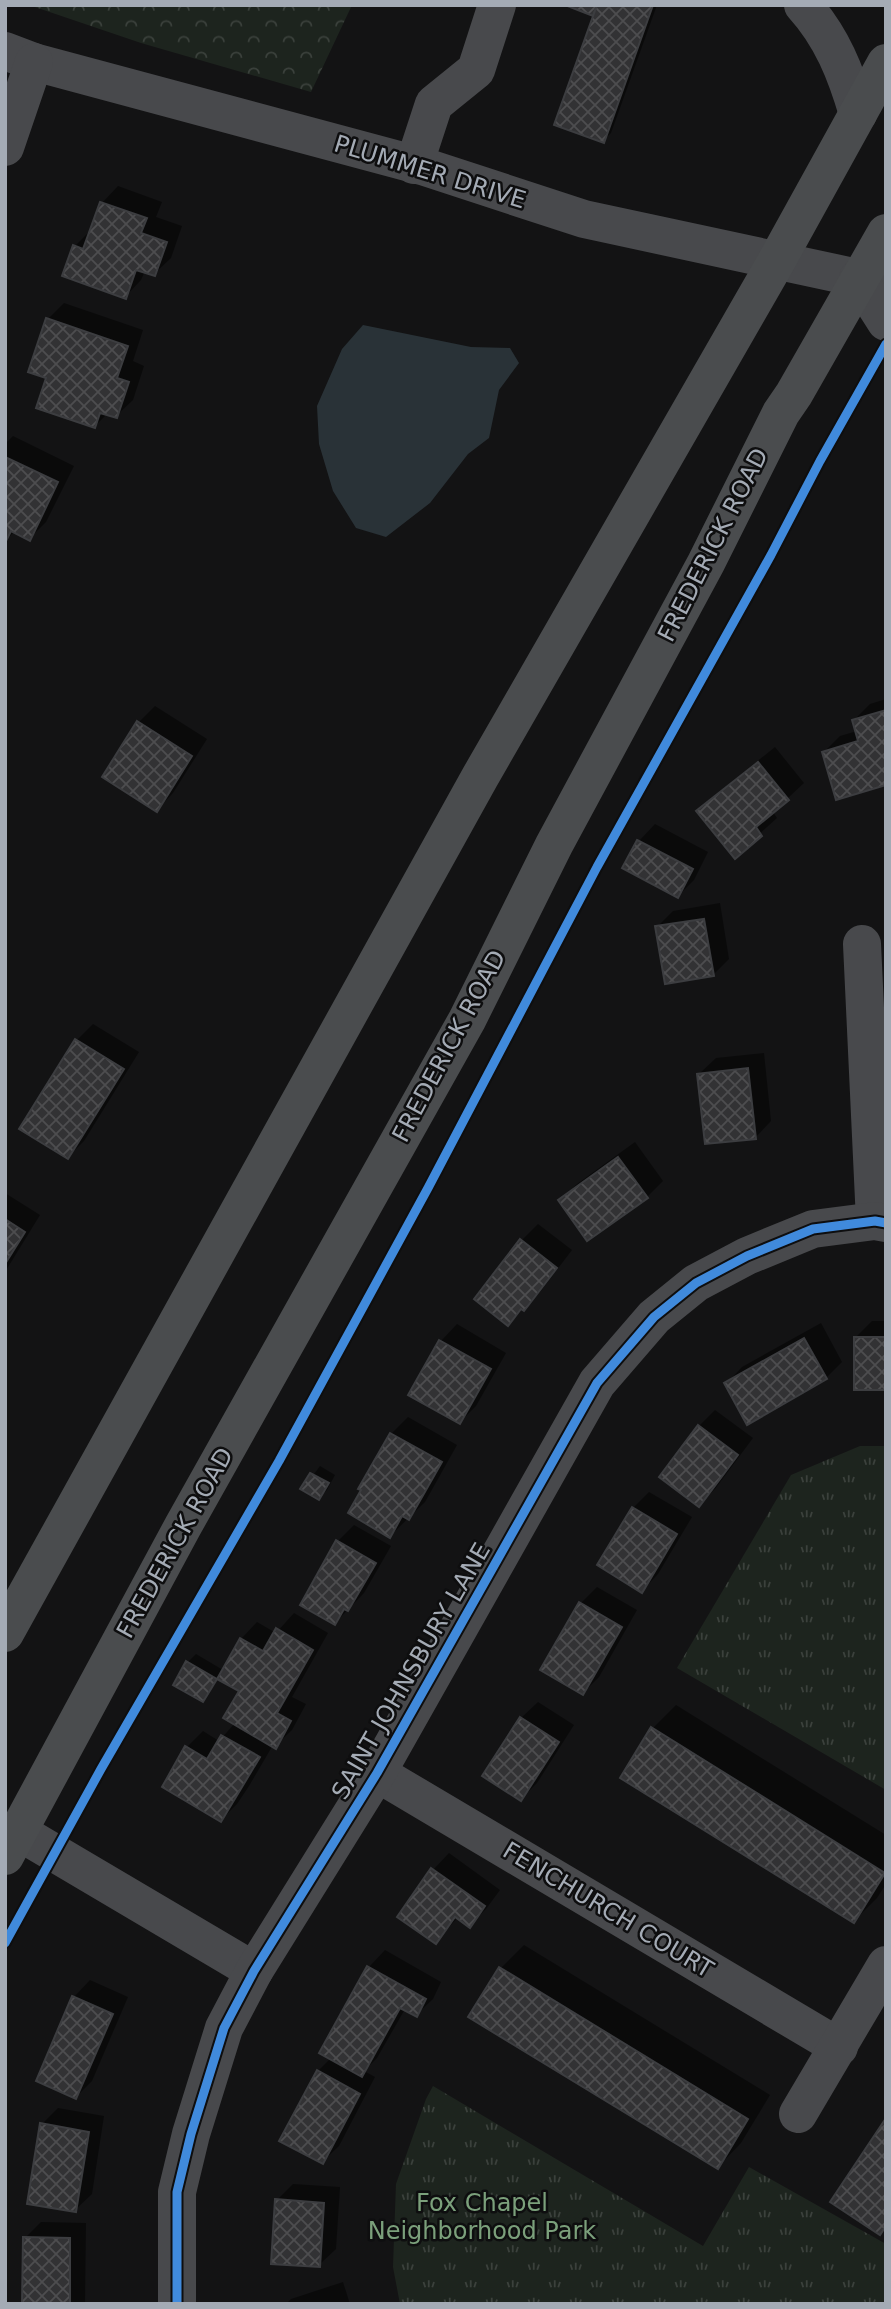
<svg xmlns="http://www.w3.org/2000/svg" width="891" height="2309" viewBox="0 0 891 2309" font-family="'DejaVu Sans',sans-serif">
<defs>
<pattern id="forest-crowns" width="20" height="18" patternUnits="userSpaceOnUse" patternTransform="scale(1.75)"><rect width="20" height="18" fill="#1d241e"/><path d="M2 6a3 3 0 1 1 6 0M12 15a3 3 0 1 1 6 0" fill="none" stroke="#3b413c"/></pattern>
<pattern id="park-tufts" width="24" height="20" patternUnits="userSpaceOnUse" patternTransform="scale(1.75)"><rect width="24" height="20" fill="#1d241e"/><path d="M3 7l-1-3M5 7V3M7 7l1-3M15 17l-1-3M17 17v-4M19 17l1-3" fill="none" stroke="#3b413c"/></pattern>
<pattern id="building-cross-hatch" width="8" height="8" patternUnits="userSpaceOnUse" patternTransform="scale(1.75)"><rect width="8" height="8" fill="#323234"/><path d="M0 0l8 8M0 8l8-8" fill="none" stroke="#4d4d4f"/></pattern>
</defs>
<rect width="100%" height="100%" fill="#131314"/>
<!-- forest -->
<polygon fill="url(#forest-crowns)" points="29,5 352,5 311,92 141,43"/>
<!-- park -->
<g fill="url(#park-tufts)">
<polygon points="860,1446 886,1446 886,1790 677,1668 791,1475"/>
<polygon points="433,2086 703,2246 749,2167 886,2244 886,2304 400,2304 393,2267 396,2184 426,2099"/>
</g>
<!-- water -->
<polygon fill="#293237" points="363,325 471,347 510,348 519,363 499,390 489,438 468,454 430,503 386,537 356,528 333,491 319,444 317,406 342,349"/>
<!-- shadow -->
<g fill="#0007">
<polygon points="570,5 657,5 611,133 603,141 597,9 592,14"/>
<polygon points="118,186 162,202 156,217 182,226 171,258 154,274 145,271 141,280 125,297 75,246 91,230 102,203"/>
<polygon points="64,303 143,330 133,361 144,366 133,400 116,416 107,414 95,426 48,377 48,319"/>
<polygon points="13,436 74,466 46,522 30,538 15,531 5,541 5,444"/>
<polygon points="886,699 886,783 824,752 840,736 857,731 854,720 870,704"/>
<polygon points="155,706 207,739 173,793 157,810 105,776 139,722"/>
<polygon points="775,747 804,783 773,812 777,818 735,856 699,811 715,795"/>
<polygon points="655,824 708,852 694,880 678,896 625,867 639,841"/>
<polygon points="720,903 729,959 713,975 657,927 673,911"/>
<polygon points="93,1024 139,1052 84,1141 68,1157 22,1129 77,1040"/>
<polygon points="764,1053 771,1121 755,1138 699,1074 716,1058"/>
<polygon points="635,1142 663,1181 647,1197 560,1200 577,1184"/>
<polygon points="5,1193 40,1215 5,1272"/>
<polygon points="538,1224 572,1250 540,1292 508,1323 476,1299 522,1240"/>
<polygon points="872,1321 886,1321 886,1389 856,1337"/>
<polygon points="821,1323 842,1362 826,1378 726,1384 742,1367"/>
<polygon points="457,1324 506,1353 476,1406 460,1422 410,1394 441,1341"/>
<polygon points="715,1410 753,1438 715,1489 699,1505 699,1426"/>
<polygon points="408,1417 457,1445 425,1502 390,1536 391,1434"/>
<polygon points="320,1466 335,1475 327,1490 319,1498 303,1489"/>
<polygon points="649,1492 692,1517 658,1574 642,1591 633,1508"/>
<polygon points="354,1525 391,1546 364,1593 335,1623 338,1541"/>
<polygon points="597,1587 637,1610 599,1677 583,1693 542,1670 581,1603"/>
<polygon points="294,1613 328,1633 292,1697 306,1704 292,1730 275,1746 273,1745 249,1786 237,1804 221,1820 187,1747 203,1731 219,1741 235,1723 241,1690 219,1678 203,1700 188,1662 196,1654 223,1670 241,1639 257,1622 276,1633"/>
<polygon points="538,1702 574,1725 537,1783 521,1799 484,1776 521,1718"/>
<polygon points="676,1705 886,1835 886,1884 877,1898 854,1921 653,1728"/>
<polygon points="449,1853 500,1890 486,1909 469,1926 458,1917 436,1942 433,1870"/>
<polygon points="524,1945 770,2095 741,2143 718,2167 501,1968"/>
<polygon points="385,1950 441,1982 433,1999 416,2015 405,2009 377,2058 364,2071 375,2077 339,2146 322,2162 318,2071 331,2058 321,2053 369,1967"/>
<polygon points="90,1980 128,1997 92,2081 76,2097 38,2080 74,1997"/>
<polygon points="58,2108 104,2116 92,2194 75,2210 42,2124"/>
<polygon points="293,2184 340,2187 336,2249 319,2265 277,2200"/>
<polygon points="41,2222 86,2223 85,2304 24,2304 25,2238"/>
<polygon points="343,2282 350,2304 286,2304 291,2299"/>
</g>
<!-- building -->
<g fill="url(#building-cross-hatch)" stroke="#3c3d40" stroke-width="2">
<polygon points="565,5 597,5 593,16"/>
<polygon points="597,5 653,5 604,143 554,125"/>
<polygon points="100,202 147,218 141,233 167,242 155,276 136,270 126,299 62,276 73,245 83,249"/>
<polygon points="46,318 128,346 117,378 129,382 117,418 100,413 95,428 36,408 46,378 28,372"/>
<polygon points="5,457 58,482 30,541 11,531 5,543"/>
<polygon points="886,710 886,785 836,800 822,752 858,741 852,720"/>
<polygon points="137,721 192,756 157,812 102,777"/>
<polygon points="758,762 789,800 756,827 762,836 735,859 696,811"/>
<polygon points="637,840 693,869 678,898 622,868"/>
<polygon points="704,919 714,976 665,984 655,926"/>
<polygon points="75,1039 124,1069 68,1159 19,1129"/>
<polygon points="748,1068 756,1139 705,1144 697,1074"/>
<polygon points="618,1157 648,1198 587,1241 558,1200"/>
<polygon points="5,1219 25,1232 5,1264"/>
<polygon points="520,1239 557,1268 524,1311 521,1309 508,1326 474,1299"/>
<rect x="854" y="1337" width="32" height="53"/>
<polygon points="804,1338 827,1379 747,1425 724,1383"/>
<polygon points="439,1340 491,1369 460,1424 408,1395"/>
<polygon points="698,1425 738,1455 699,1507 659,1477"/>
<polygon points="390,1433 442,1462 409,1520 402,1516 390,1538 348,1513 361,1490 358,1489"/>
<polygon points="310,1473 329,1483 319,1500 300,1489"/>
<polygon points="632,1507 677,1534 642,1593 597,1565"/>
<polygon points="336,1540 376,1563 348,1611 344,1609 335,1625 300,1605"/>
<polygon points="579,1602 622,1627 583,1695 540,1670"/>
<polygon points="276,1628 313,1650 277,1713 291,1721 276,1749 223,1718 239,1691 217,1679 240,1638 263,1651"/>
<polygon points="186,1661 217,1679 203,1702 173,1685"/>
<polygon points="520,1717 559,1742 521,1801 482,1776"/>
<polygon points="651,1727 885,1873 854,1923 620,1778"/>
<polygon points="221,1735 260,1757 221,1822 162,1787 185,1746 207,1759"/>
<polygon points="431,1868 485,1906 470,1928 455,1917 436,1944 397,1917"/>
<polygon points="367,1966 426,1999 417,2017 400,2008 362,2077 319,2053"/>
<polygon points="499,1967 748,2119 718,2169 468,2017"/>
<polygon points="72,1996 113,2014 76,2099 36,2081"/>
<polygon points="317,2070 360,2094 323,2164 279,2141"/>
<polygon points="886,2118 886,2226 880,2235 830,2202"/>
<polygon points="40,2123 89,2132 76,2212 27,2204"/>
<polygon points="275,2199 324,2203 320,2267 271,2264"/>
<polygon points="23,2237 70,2238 70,2304 22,2304"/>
</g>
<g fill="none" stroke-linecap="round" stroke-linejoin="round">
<!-- minor -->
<g stroke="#48494c" stroke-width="38">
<path d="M 803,5 C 832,37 846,73 858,114"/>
<polyline points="5,51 34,62 425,167 584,219 858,278 886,276"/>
<polyline points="5,147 34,62"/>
<polyline points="414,165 434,104 476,70 497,5"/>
<polyline points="858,278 886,322"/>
<polyline points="862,944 875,1221"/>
<polyline points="377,1773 839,2047"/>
<polyline points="19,1832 254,1971"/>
<polyline points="798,2114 886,1965"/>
<polyline points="177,2304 177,2192 191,2134 224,2028 254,1971 377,1773 597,1383 654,1317 696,1283 747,1256 813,1229 875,1221 886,1223"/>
</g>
<!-- major -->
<g stroke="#4a4c4e" stroke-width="38">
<polyline points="5,1633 480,777 776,262 886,63"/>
<polyline points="5,1856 183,1526 467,1020 554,845 706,563 781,413 794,394 886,233"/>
</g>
<defs>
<g id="cycleway">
<polyline points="5,1943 101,1769 279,1461 428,1188 597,867 771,555 820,461 886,344"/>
<polyline points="177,2304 177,2192 191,2134 224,2028 254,1971 377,1773 597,1383 654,1317 696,1283 747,1256 813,1229 875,1221 886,1223"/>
</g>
</defs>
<!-- cycleway casing -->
<use href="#cycleway" stroke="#0e0e0f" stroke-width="13"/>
<!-- cycleway -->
<use href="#cycleway" stroke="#408adc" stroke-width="9"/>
</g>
<g text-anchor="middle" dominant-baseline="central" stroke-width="5" stroke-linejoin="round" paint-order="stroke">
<!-- street labels -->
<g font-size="24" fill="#a4abb5" stroke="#0e0e0f">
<text transform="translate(430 172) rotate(17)">PLUMMER DRIVE</text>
<text transform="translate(713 545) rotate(-63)">FREDERICK ROAD</text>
<text transform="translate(449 1046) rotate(-62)">FREDERICK ROAD</text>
<text transform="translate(175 1543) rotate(-61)">FREDERICK ROAD</text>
<text transform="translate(411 1671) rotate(-60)">SAINT JOHNSBURY LANE</text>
<text transform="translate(608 1910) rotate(31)">FENCHURCH COURT</text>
</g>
<!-- park labels -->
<g font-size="24" fill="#7ba07b" stroke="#0e0e0f">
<text x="482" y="2203">Fox Chapel<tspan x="482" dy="28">Neighborhood Park</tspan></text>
</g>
</g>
<!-- border -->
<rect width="891" height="2309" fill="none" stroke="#a4abb5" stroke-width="14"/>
</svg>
